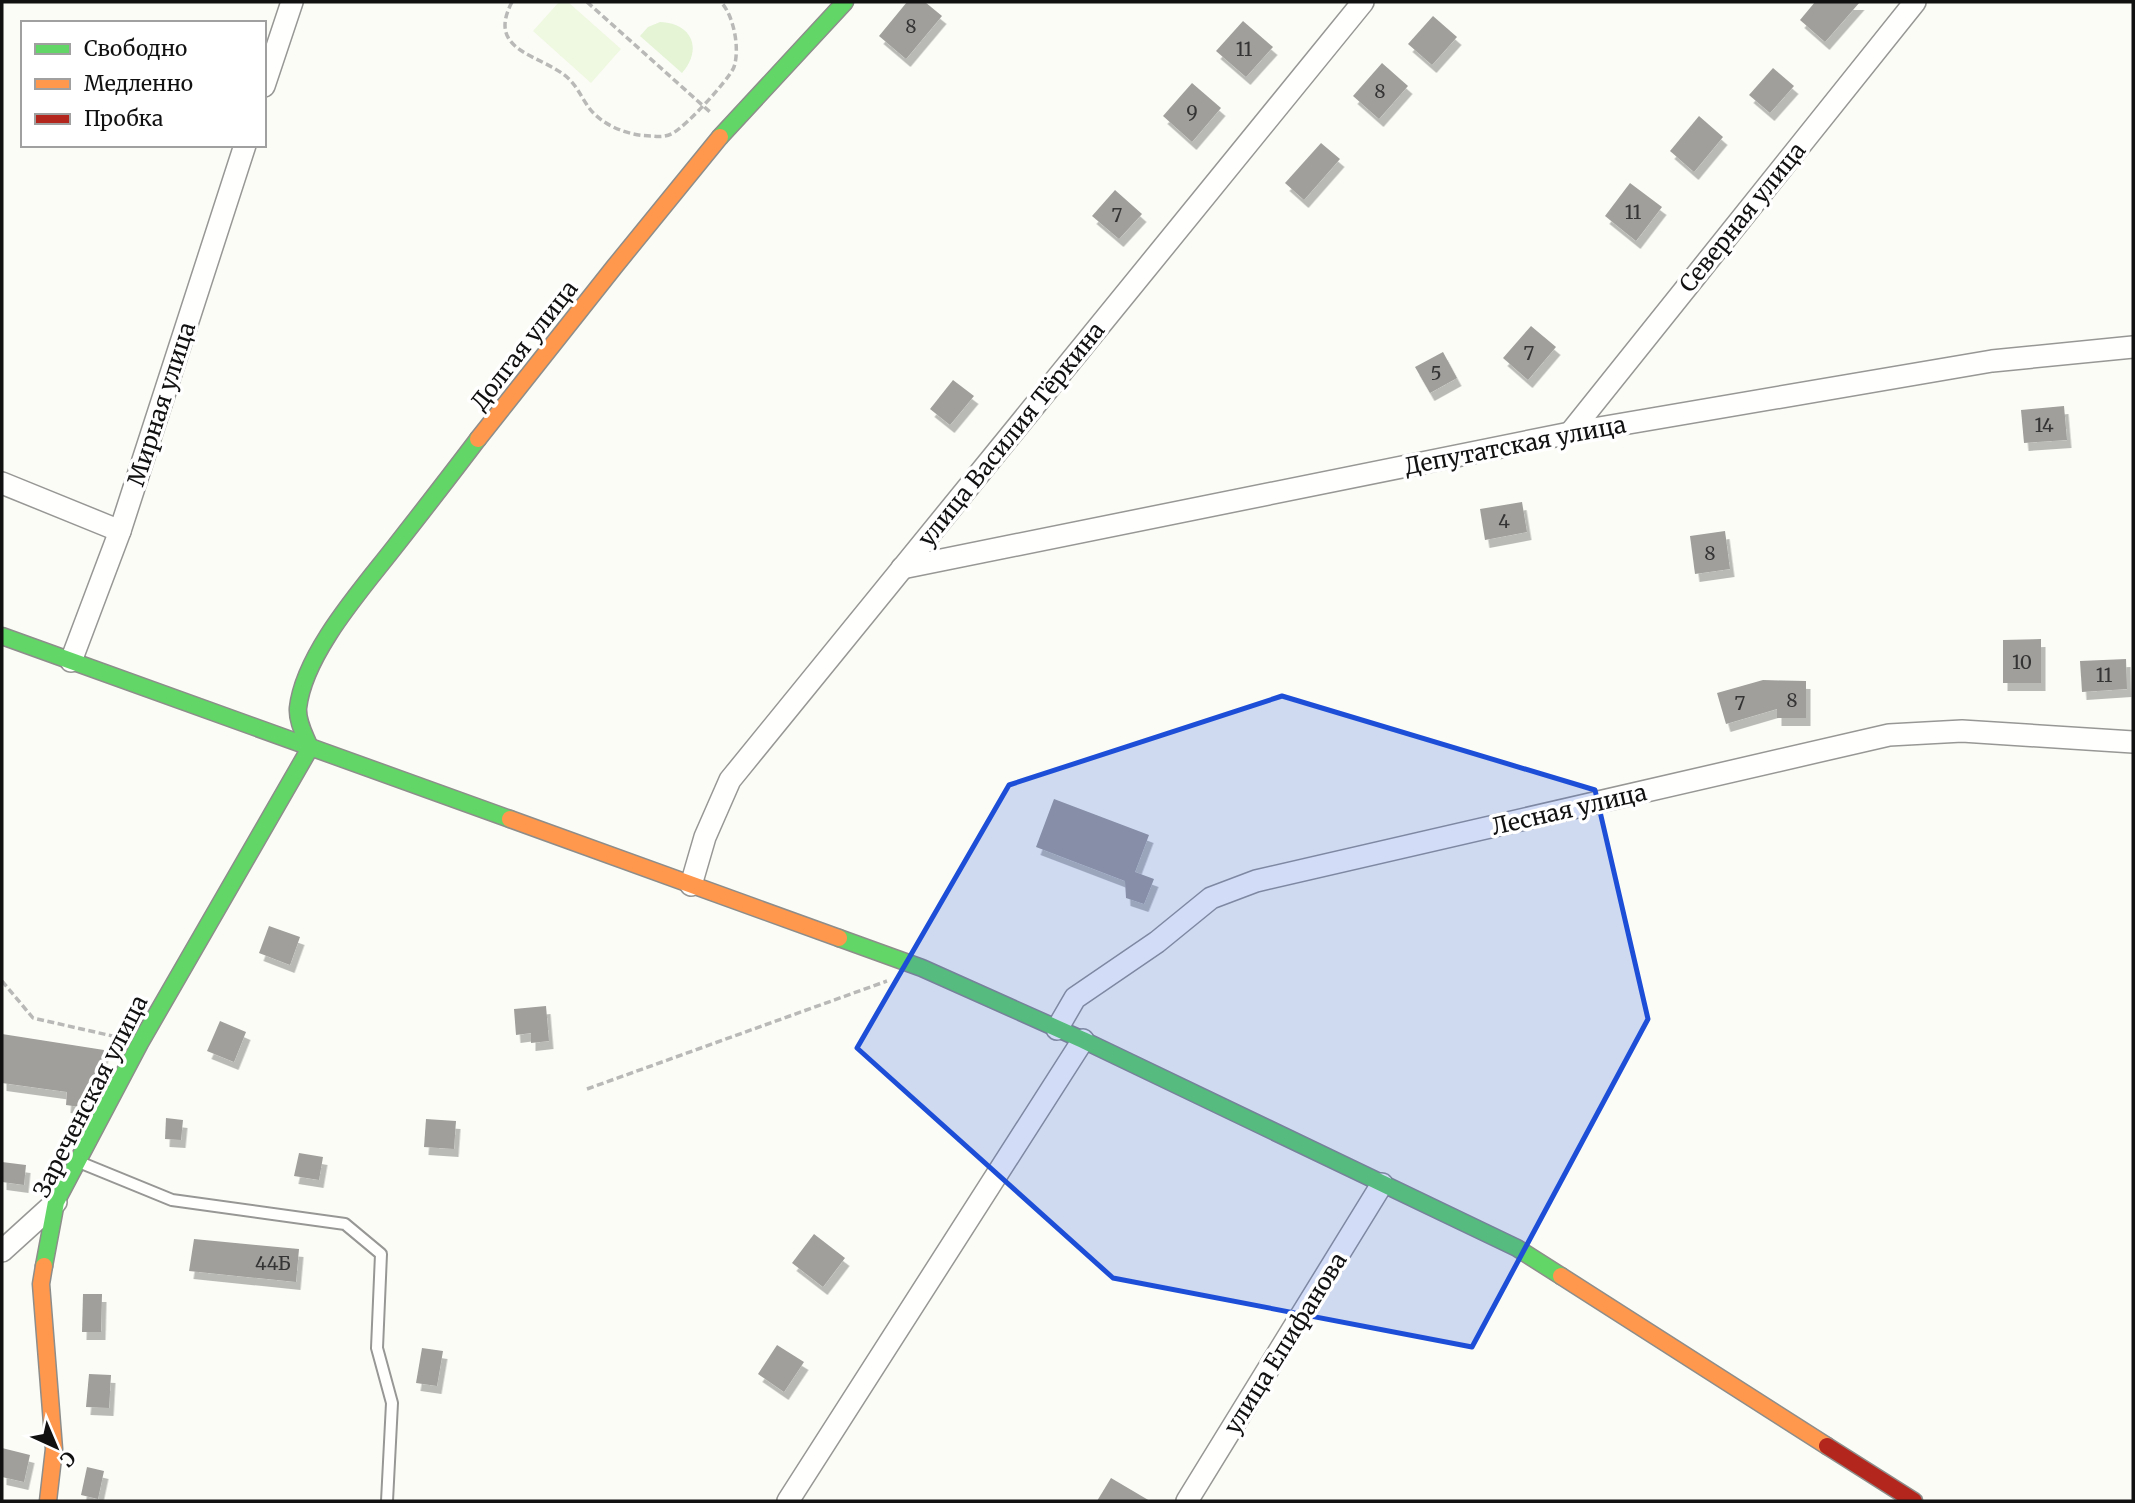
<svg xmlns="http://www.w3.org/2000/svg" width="2135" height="1503" viewBox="0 0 2135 1503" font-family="Merriweather,serif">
<defs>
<filter id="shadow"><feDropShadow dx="4.5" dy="8" stdDeviation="0" flood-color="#0004"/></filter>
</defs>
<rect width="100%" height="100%" fill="#fcfcf7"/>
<!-- green -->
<path fill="#e4f4d5" d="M 660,22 C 692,23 703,49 682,73 L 640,36 L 648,27 Z"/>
<!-- pitch -->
<polygon fill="#eff8e0" points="559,2 568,2 621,49 591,83 533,31"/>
<!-- building -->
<g fill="#a09f9c" filter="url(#shadow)">
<polygon points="907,2 925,2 942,16 906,59 879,36"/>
<polygon points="1815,2 1860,2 1825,42 1800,20"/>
<polygon points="1433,16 1457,37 1432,65 1408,44"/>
<polygon points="1243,21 1273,47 1246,77 1216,51"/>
<polygon points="1382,63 1408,86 1379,119 1353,96"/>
<polygon points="1773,68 1794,86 1770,113 1749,95"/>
<polygon points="1192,83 1221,108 1192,142 1163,116"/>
<polygon points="1699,116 1723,137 1694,172 1670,151"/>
<polygon points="1321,143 1340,159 1304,200 1285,183"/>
<polygon points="1630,183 1662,207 1636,241 1605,216"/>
<polygon points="1115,190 1142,214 1119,239 1092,216"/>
<polygon points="1531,326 1556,347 1528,380 1503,358"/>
<polygon points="1443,352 1457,378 1430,393 1415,367"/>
<polygon points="953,380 974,396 950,425 930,409"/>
<polygon points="2064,406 2067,440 2024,443 2021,410"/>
<polygon points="1522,502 1527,532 1485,540 1480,509"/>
<polygon points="1725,531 1730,569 1695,574 1690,536"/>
<polygon points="2041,639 2041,683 2003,683 2003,640"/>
<polygon points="2126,659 2127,689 2082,692 2080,661"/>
<polygon points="1763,680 1806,681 1806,718 1777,718 1777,709 1726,724 1717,693"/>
<polygon points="1054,799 1149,835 1135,872 1154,879 1144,904 1126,898 1125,881 1036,847"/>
<polygon points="269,926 300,937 290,965 259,953"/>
<polygon points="546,1006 549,1041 531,1043 531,1033 516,1035 514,1009"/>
<polygon points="220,1021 246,1032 234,1062 207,1051"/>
<polygon points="2,1034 104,1050 99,1085 87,1108 66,1105 67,1092 2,1083"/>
<polygon points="166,1118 183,1120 181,1140 165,1139"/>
<polygon points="426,1119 456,1121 454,1149 424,1147"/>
<polygon points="299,1153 323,1157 319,1180 294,1176"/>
<polygon points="2,1162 26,1165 24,1185 2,1182"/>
<polygon points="814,1234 845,1258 823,1287 792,1263"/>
<polygon points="194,1239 299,1249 296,1282 189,1271"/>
<polygon points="83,1294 102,1294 101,1332 82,1332"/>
<polygon points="777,1345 804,1362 784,1392 758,1374"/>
<polygon points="422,1348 443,1351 437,1386 416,1383"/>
<polygon points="89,1374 111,1375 109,1408 86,1407"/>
<polygon points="2,1448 30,1455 24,1482 2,1477"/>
<polygon points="87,1467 104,1471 98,1499 81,1495"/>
<polygon points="1111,1478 1150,1501 1097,1501"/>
</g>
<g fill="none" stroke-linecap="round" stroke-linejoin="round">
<defs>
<polyline id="lane" points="79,1162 172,1200 345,1224 381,1254 377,1348 392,1403 387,1501"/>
<g id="street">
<polyline points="264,86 292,2"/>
<polyline points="1570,433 1915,2"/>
<polyline points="2,483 120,531"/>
<polyline points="902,568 1570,433 1992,361 2133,347"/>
<polyline points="71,661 120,531 245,145"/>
<polyline points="691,885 705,837 730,780 1363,2"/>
<polyline points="1057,1029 1075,998 1157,942 1211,898 1256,881 1889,735 1962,731 2133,742"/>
<polyline points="2,1251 56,1202"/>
<polyline points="788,1501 1083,1040"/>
<polyline points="1187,1501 1382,1184"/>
</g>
<g id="fast">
<polyline points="720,137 845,2"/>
<polyline points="2,636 510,819"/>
<polyline points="839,938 922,968 1083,1040 1517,1248 1561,1276"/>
<path d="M 44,1266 L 56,1202 L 140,1043 L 310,748 C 305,735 297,722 298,708 C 304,654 361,590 393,549 C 422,512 450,476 478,439"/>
</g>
<g id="slow">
<polyline points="478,439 615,266 720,137"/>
<polyline points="510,819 839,938"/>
<polyline points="44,1266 41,1284 54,1449 48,1501"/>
<polyline points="1561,1276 1827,1446"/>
</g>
<polyline id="jam" points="1827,1446 1914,1501"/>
</defs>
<!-- lane casing -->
<use href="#lane" stroke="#979795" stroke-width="14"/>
<!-- street casing -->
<use href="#street" stroke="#979795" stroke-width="24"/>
<!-- fast casing -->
<use href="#fast" stroke="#8d8d8b" stroke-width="19"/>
<!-- slow casing -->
<use href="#slow" stroke="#8d8d8b" stroke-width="19"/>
<!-- jam casing -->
<use href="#jam" stroke="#8d8d8b" stroke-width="19"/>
<!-- path -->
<g stroke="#b9b9b8" stroke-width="3.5" stroke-dasharray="7 3.5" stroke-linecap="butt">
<path d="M 512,2 C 485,53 543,54 569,79 C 577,87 581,96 587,105 C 600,125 628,136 652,136 C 659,137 666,137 673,133 C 686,126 728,81 734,67 C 740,49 734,16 721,2"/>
<polyline points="587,2 710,112"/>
<polyline points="2,981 33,1018 117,1037"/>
<polyline points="587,1089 887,981"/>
</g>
<!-- lane -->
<use href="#lane" stroke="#fffffe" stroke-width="10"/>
<!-- street -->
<use href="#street" stroke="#fffffe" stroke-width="21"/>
<!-- fast -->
<use href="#fast" stroke="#63d668" stroke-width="16"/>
<!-- slow -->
<use href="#slow" stroke="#ff974d" stroke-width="16"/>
<!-- jam -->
<use href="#jam" stroke="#b3261e" stroke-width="16"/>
</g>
<!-- marked area -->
<path fill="#1d4ed8" fill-opacity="0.2" stroke="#1d4ed8" stroke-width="5" stroke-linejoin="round" d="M 1282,696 L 1595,790 L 1648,1019 L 1472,1347 L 1113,1278 L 857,1048 L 1009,785 Z"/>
<g text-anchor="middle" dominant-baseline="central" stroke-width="7" stroke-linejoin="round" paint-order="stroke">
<!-- number labels -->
<g font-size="19" fill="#353434">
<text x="911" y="26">8</text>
<text x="1244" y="49">11</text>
<text x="1380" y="91">8</text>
<text x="1192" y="112">9</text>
<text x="1633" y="212">11</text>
<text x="1117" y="215">7</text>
<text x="1529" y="353">7</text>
<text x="1436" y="373">5</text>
<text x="2044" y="425">14</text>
<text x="1504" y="521">4</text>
<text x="1710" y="553">8</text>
<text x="2022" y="662">10</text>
<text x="2104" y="675">11</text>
<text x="1792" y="700">8</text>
<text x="1740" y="703">7</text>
<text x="273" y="1263">44Б</text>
</g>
<!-- street labels -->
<g font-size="23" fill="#111" stroke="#fff">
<text transform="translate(1742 217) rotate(-51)">Северная улица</text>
<text transform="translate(524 345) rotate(-52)">Долгая улица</text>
<text transform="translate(161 404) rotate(-72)">Мирная улица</text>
<text transform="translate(1011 434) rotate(-51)">улица Василия Тёркина</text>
<text transform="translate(1515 445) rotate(-11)">Депутатская улица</text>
<text transform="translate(1569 809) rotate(-13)">Лесная улица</text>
<text transform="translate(90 1096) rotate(-63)">Зареченская улица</text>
<text transform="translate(1285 1343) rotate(-58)">улица Епифанова</text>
</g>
</g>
<!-- border -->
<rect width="2135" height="1503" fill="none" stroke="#111111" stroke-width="7"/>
<!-- legend -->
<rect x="21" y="21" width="245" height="126" fill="#ffffff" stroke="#a0a0a0" stroke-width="2"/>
<rect x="35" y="44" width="35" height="10" fill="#63d668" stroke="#a0a0a0" stroke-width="2"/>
<text x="84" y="56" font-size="21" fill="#111111">Свободно</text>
<rect x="35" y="79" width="35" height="10" fill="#ff974d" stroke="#a0a0a0" stroke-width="2"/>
<text x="84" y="91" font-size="21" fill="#111111">Медленно</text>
<rect x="35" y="114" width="35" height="10" fill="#b3261e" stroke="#a0a0a0" stroke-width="2"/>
<text x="84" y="126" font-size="21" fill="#111111">Пробка</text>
<!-- north arrow -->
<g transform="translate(56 1447) rotate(136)" stroke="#ffffff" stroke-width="5" paint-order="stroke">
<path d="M0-5L12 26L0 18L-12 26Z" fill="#111111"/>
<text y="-10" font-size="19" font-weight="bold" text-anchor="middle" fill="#111111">С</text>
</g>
</svg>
